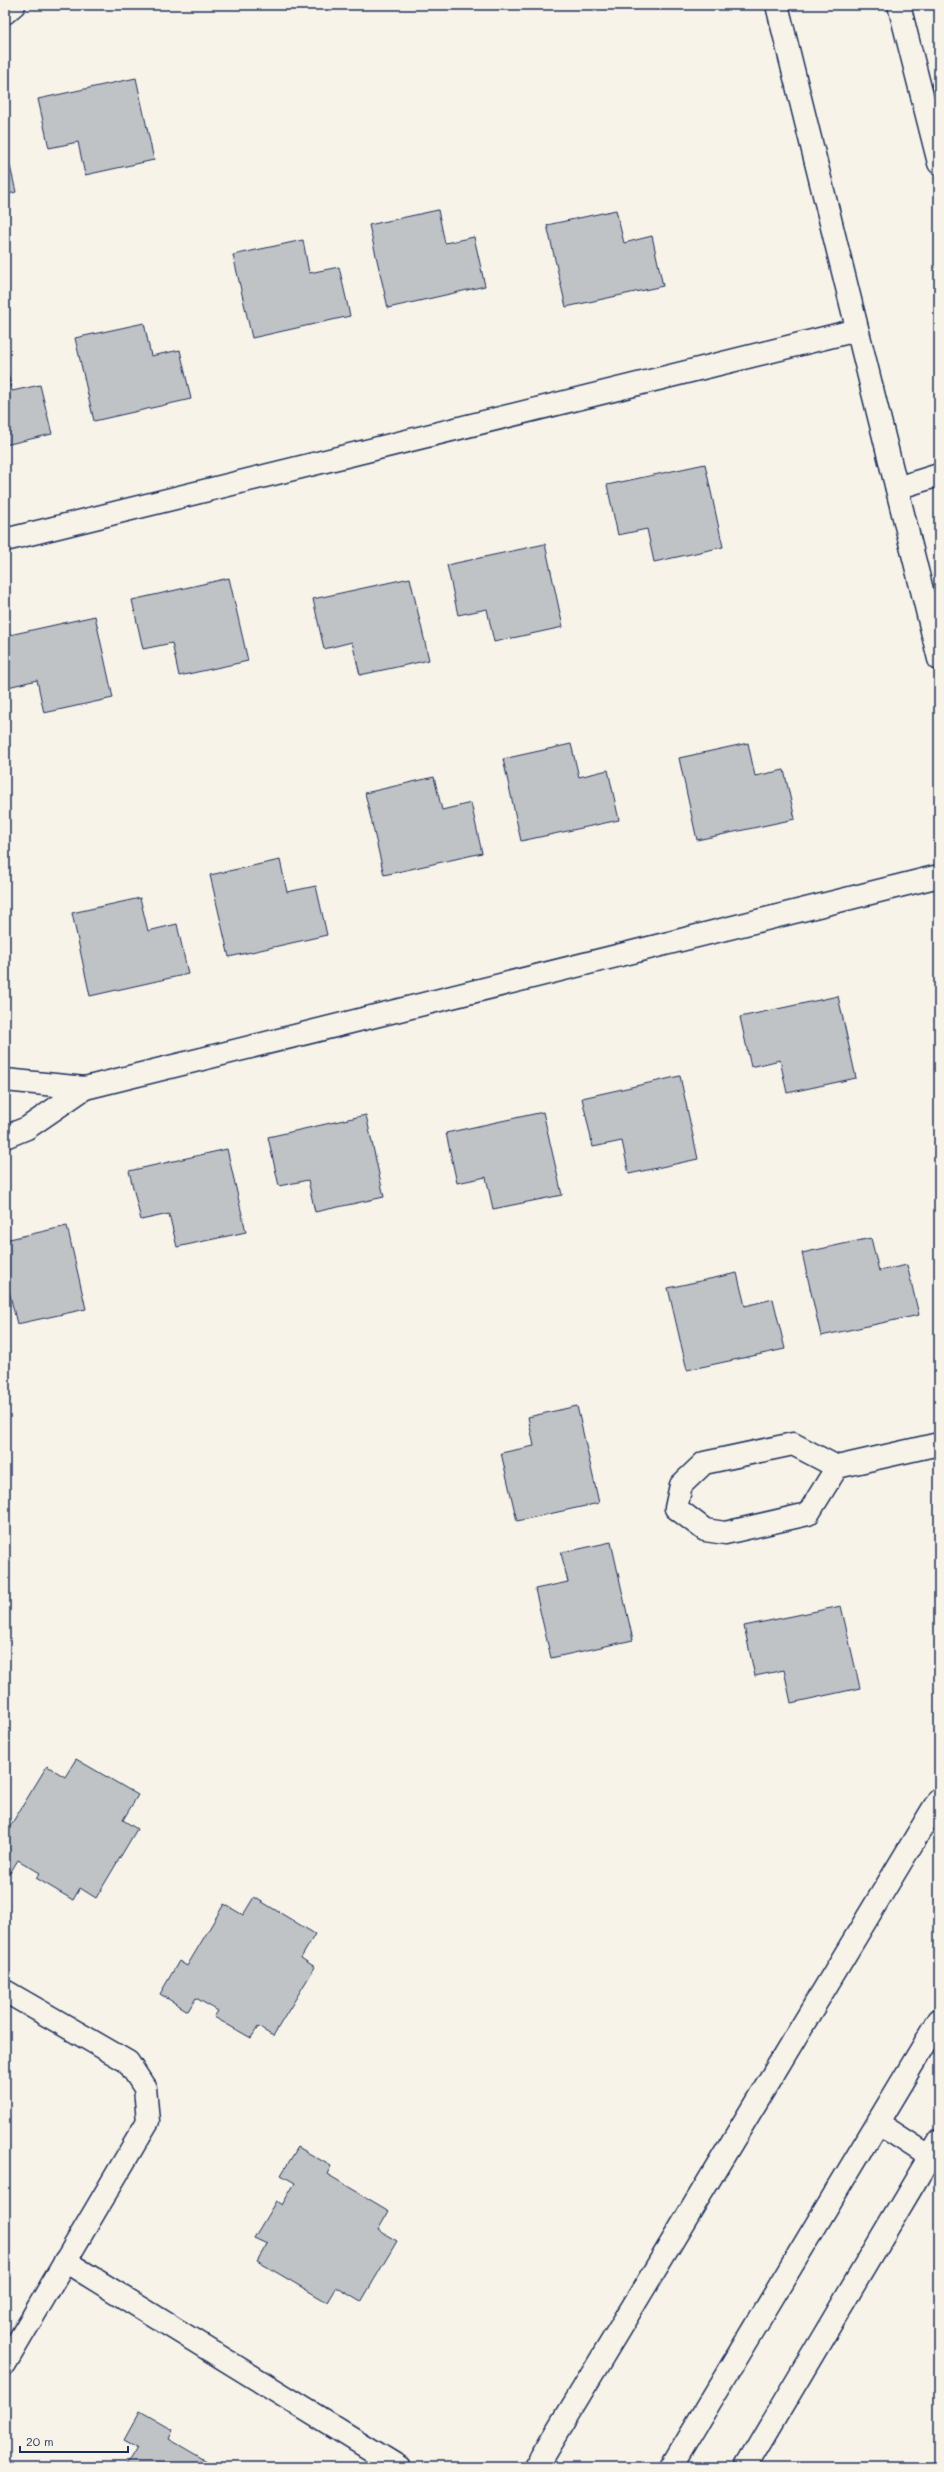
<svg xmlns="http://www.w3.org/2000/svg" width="944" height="2472" viewBox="0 0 944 2472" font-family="Mali,sans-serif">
<rect width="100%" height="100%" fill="#f7f3e8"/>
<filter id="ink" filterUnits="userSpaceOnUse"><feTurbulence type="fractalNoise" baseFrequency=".025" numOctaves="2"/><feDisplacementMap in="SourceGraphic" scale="8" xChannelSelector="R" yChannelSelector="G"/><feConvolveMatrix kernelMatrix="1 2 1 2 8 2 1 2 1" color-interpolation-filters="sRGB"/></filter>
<g filter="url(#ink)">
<!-- building -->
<g fill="#c0c3c5" stroke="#1b2f5e">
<polygon points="136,78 154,160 85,175 78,142 49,148 38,99"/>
<polygon points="5,144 16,192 5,195"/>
<polygon points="438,210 445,243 474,237 485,286 388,308 369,225"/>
<polygon points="616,210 624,243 652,236 663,286 566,307 547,225"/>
<polygon points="303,240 309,273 339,267 350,316 252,338 233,255"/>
<polygon points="144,323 151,356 180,350 191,399 94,421 75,338"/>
<polygon points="5,362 12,391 40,385 52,434 5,445"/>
<polygon points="705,464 723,547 654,562 647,529 618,535 607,485"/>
<polygon points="545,544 563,627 494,642 487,609 458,615 447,565"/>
<polygon points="229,578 248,661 179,676 172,643 143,649 132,600"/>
<polygon points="410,578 429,660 360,675 352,642 324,649 313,599"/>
<polygon points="95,616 113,698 44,713 37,680 8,687 5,674 5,636"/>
<polygon points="748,743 755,776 784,770 795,819 697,840 679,758"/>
<polygon points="571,744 579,777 608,770 619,820 521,841 503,759"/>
<polygon points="434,777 442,810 471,803 482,853 384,875 365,793"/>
<polygon points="280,860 287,892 316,886 327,935 229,957 210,875"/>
<polygon points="140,898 148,931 177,924 188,974 90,996 72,913"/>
<polygon points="5,951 10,973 5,974"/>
<polygon points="838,996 856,1078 787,1093 780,1060 751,1067 740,1017"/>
<polygon points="680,1076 698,1159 629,1174 622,1141 593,1147 582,1098"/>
<polygon points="543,1112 562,1195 493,1209 486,1177 457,1183 446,1133"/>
<polygon points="366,1115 384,1197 315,1212 308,1180 279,1186 268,1137"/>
<polygon points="227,1149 246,1232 177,1247 169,1214 141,1220 129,1171"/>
<polygon points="67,1226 86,1309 17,1324 9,1291 5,1292 5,1240"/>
<polygon points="871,1238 879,1271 907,1265 919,1315 821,1336 802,1253"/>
<polygon points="737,1273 745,1306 773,1299 785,1349 687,1370 668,1288"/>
<polygon points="577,1406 599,1503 517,1521 501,1453 534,1446 528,1417"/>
<polygon points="611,1542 633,1640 551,1658 535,1589 568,1582 561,1553"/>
<polygon points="841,1606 860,1688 791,1703 784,1670 755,1676 744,1626"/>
<polygon points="76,1759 138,1795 123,1820 137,1829 96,1898 80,1888 73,1900 36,1878 40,1873 18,1860 10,1873 5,1870 5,1825 9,1828 47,1766 65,1777"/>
<polygon points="254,1897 315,1934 301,1958 315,1967 273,2036 258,2027 251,2038 214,2017 218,2011 196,1998 188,2011 160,1994 179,1961 187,1966 224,1904 243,1915"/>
<polygon points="298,2147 331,2166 327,2174 389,2211 378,2230 397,2241 361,2302 336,2287 327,2302 257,2261 267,2244 254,2238 276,2201 282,2205 295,2183 281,2175"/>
<polygon points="140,2411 173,2430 169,2439 217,2467 125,2467 137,2447 124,2440"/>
</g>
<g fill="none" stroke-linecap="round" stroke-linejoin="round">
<defs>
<g id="street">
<polyline points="777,5 939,659"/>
<polyline points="5,13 14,5"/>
<polyline points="897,488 939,475"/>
<polyline points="5,540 857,330"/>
<polyline points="5,1080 85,1088 939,876"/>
<polyline points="5,1137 27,1128 85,1088"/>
<polyline points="837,1467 808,1514 725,1533 705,1530 676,1508 681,1485 704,1463 793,1444 837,1467 939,1444"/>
<polyline points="5,1991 128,2062 145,2088 148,2121 5,2364"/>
<polyline points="65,2261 399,2467"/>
<polyline points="536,2467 939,1799"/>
</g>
<g id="secondary">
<polyline points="899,5 939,163"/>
<polyline points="878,2123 929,2156"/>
<polyline points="671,2467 939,2020"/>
<polyline points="746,2467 939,2141"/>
</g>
</defs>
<!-- street casing -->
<use href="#street" stroke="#1b2f5e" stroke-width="25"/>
<!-- secondary casing -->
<use href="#secondary" stroke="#1b2f5e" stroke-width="25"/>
<!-- street -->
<use href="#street" stroke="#f7f3e8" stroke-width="22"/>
<!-- secondary -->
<use href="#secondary" stroke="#f7f3e8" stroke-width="22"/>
</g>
</g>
<!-- margin -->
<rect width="944" height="2472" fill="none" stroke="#f7f3e8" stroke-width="20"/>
<rect x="10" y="10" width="924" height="2452" fill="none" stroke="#1b2f5e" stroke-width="1.5" filter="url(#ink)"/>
<!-- scale -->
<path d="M20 2446v6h108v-6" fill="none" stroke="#1b2f5e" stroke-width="2"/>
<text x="26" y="2446" font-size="12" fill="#1b2f5e" stroke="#f7f3e8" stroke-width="3" paint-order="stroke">20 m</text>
</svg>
